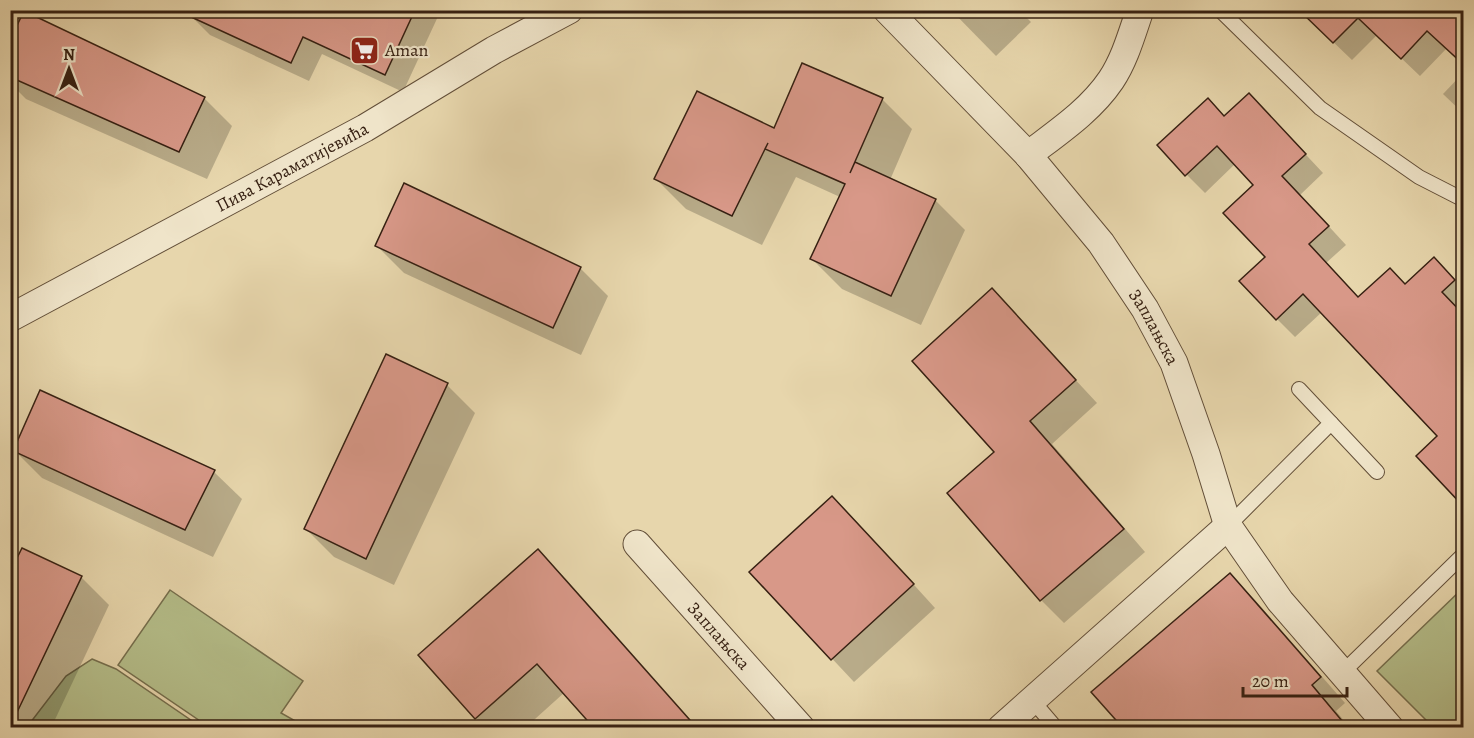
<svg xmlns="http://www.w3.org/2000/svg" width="1474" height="738" viewBox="0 0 1474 738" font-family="Alegreya,serif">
<rect width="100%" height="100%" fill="#e7d6ac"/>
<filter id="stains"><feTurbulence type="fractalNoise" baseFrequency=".00333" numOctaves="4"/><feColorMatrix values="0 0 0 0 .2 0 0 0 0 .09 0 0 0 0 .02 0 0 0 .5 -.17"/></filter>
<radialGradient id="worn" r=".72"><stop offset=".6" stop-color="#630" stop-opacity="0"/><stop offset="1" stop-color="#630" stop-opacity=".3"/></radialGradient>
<!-- green -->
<g fill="#b5be8a" stroke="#766f4e" stroke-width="1.5">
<polygon points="1463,588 1463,715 1451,727 1433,727 1377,671"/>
<polygon points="170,590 303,681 281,713 306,727 209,727 118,665"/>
<polygon points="92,659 116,669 201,727 27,727 66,676"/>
</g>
<!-- shadow -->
<g fill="#0003">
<polygon points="194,10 441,10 403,92 322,54 309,81 210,35 191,16"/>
<polygon points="951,10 1019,10 1031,22 996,56"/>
<polygon points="1440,10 1447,48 1420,76 1377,35 1352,60 1304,14"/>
<polygon points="10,43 204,98 232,126 207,179 26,99 10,83"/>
<polygon points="1464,72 1464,114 1443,94"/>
<polygon points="882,99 912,129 890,180 935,200 965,230 921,325 842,289 812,259 840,197 796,177 762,245 686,209 656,179 775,130"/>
<polygon points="1268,114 1323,173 1300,195 1346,245 1326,263 1359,298 1406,285 1452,278 1464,290 1464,307 1459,311 1439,436 1322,312 1295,337 1277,319 1255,185 1235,164 1205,193 1186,174 1225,117"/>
<polygon points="376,245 580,268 608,296 581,355 404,273"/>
<polygon points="992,290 1097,403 1052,444 1145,552 1064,623 1041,600 949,494 996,452"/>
<polygon points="387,356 447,385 475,413 394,585 334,557 306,529"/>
<polygon points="14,450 214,472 242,499 213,557 42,478"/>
<polygon points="855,520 935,608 854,682 751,572"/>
<polygon points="538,551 566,579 698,728 596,728 565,692 525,728 485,728 476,718 420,655"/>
<polygon points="1230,575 1255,600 1345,703 1336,711 1350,728 1124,728"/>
<polygon points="10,576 81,577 109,605 51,728 10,728"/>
</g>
<!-- building -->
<g fill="#d89888" stroke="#362012" stroke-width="1.5">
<polygon points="176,10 415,10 385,75 303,37 291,63"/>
<polygon points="1299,10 1464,10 1464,65 1427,31 1401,59 1358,18 1333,43"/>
<polygon points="24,11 205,97 179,152 10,77 10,40"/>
<polygon points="802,63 883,98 850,173 855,162 936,199 891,296 810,259 845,184 765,149 768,143 732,216 654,179 697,91 774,128"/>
<polygon points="1249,93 1306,154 1282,176 1329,226 1309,244 1358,297 1390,268 1405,284 1434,257 1455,280 1442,292 1464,315 1464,507 1416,456 1437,436 1303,294 1276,320 1239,281 1265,257 1223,213 1253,185 1217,146 1185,176 1157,145 1208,98 1224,116"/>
<polygon points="404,183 581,267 553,328 375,246"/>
<polygon points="992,288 1076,380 1030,421 1124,529 1040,601 947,493 994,452 912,361"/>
<polygon points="386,354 448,383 366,559 304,529"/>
<polygon points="40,390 215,470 185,530 13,451"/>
<polygon points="832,496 914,584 831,660 749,572"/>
<polygon points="22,548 82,576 10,727 10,572"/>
<polygon points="538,549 595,613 697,728 594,728 537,664 475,719 418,655"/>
<polygon points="1230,573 1321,677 1312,685 1348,728 1123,728 1091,692"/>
</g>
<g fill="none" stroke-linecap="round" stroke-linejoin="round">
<defs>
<g id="lane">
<polyline points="1220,10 1320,108 1419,177 1464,200"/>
<polyline points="1331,423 1377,472"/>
<polyline points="1228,526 1331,423 1299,389"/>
<polyline points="1342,673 1464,554"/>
<polyline points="1032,700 1056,728"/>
</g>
<g id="street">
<path id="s1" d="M 887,10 L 1028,155 L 1101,243 L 1145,309 L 1174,363 L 1206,454 L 1228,526 L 1280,601 L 1390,728"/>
<path d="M 1028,155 C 1058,132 1090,111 1111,80 C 1125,59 1132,33 1140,10"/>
<path id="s2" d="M 10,318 L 365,128 L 494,50 L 569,10"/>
<path id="s3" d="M 637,544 L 801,728"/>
<polyline points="1001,728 1228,526"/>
</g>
</defs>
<!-- lane casing -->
<use href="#lane" stroke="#624e38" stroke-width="16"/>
<!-- street casing -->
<use href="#street" stroke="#624e38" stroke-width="29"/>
<!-- lane -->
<use href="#lane" stroke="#efe4c9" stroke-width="14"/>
<!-- street -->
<use href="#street" stroke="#efe4c9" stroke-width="27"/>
</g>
<!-- icons -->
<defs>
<symbol id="supermarket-square" viewBox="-11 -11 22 22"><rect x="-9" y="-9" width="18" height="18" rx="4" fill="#8f2418" stroke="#efe4c9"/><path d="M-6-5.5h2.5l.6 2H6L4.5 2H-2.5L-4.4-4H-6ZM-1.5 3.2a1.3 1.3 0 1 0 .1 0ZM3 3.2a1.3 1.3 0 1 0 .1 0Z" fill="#fff"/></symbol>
</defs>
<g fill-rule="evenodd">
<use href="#supermarket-square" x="348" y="34" width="33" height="33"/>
</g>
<g text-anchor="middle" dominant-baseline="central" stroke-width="4.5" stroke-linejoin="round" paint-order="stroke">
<!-- poi labels -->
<g font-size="18" fill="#362012" stroke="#efe4c9" text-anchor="start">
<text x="385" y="50">Aman</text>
</g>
<!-- street labels -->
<g font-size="18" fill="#362012" stroke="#efe4c9">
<text stroke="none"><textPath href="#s2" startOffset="320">Пива Караматијевића</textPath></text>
<text stroke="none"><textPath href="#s1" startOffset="416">Заплањска</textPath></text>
<text stroke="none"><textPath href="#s3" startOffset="123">Заплањска</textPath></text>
</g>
</g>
<!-- margin -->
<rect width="1474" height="738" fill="none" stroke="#e7d6ac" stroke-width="36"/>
<rect x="12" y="12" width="1450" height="714" fill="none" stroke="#362012" stroke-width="3"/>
<rect x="18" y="18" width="1438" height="702" fill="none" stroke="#362012" stroke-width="1.5"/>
<!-- north arrow -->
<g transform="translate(69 69)" stroke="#efe4c9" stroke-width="4.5" paint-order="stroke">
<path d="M0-4.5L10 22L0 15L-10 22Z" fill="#362012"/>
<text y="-9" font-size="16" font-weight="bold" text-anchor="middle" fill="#362012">N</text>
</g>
<!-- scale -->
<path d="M1243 687v9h104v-9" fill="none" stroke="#362012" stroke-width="3"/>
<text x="1252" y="687" font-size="18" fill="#362012" stroke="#efe4c9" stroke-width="4.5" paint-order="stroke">20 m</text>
<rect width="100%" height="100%" filter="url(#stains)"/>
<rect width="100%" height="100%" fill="url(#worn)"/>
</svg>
